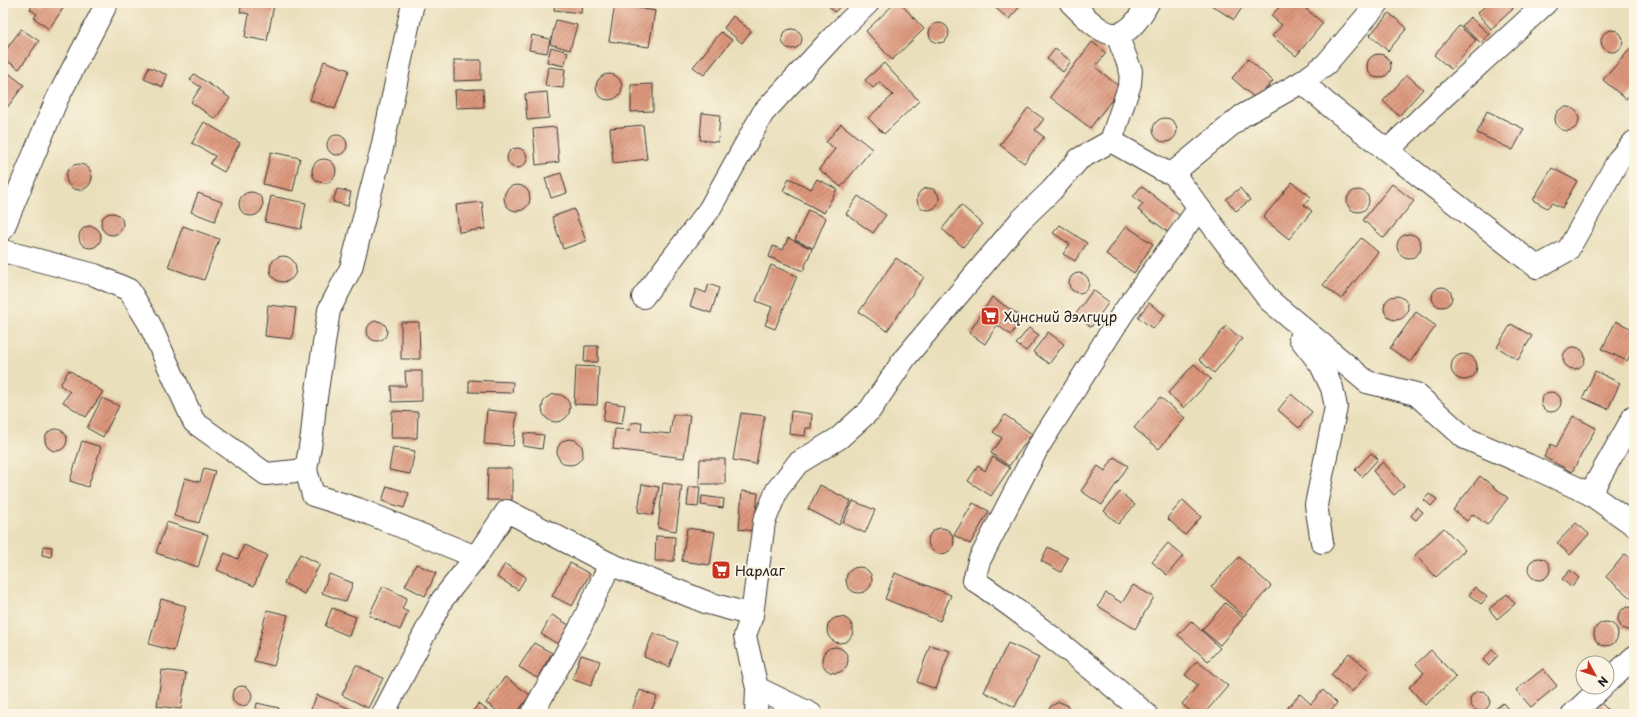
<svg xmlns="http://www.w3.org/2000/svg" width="1637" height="717" viewBox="0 0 1637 717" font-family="'Playpen Sans',sans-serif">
<defs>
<pattern id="building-hatch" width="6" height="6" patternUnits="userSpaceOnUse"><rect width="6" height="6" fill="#dd977d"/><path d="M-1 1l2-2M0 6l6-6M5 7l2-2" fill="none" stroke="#b27a66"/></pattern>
</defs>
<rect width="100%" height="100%" fill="#fcf5e5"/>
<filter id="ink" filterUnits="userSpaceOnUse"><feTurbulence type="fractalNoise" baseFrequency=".025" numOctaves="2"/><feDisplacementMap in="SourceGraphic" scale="8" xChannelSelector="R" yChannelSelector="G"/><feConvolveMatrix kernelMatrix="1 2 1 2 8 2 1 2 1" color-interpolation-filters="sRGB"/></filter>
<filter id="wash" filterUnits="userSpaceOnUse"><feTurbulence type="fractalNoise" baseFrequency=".012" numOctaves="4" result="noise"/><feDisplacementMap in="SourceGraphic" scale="16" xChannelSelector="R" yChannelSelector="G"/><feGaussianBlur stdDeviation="0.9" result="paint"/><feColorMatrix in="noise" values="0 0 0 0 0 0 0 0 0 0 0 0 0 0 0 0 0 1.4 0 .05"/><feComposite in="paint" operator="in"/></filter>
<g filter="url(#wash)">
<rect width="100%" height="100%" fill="#eadfbb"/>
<g id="blocks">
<!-- building -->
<g fill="url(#building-hatch)">
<polygon points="34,3 37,3 42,6 44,3 66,4 49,29 34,18 37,14 30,9"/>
<polygon points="242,3 265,3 274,5 267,41 245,37 249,14 240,12"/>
<polygon points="555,3 582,3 581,13 554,10"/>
<polygon points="826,3 843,3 835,12"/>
<polygon points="895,3 900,3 924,29 892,60 866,31"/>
<polygon points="994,3 1023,3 1009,19 992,5"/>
<polygon points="1208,3 1245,3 1234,20"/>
<polygon points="1283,3 1299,3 1323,23 1296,56 1272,36 1282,25 1271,16"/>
<polygon points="1489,3 1507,3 1513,9 1491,29 1477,13"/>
<polygon points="615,4 655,11 649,47 609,41"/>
<polygon points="1389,13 1407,28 1388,51 1370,35"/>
<polygon points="733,16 751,31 742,43 724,28"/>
<polygon points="1470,17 1489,34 1481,43 1462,26"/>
<polygon points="556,20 577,25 570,50 550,44"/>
<circle cx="939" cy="33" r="10"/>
<polygon points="1459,26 1476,40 1451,69 1434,55"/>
<polygon points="21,29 39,41 19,69 3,58 3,54"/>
<circle cx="792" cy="39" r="10"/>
<circle cx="1612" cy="41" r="11"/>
<polygon points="721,32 732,40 704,75 693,67"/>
<polygon points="532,35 550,39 547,53 529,50"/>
<polygon points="1092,42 1106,53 1095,67 1121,88 1090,128 1050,97"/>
<polygon points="551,47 568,52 564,66 547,62"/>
<polygon points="1632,47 1634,49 1634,90 1626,99 1603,80"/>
<polygon points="1055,49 1071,61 1063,72 1047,59"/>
<circle cx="1379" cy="66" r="12"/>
<polygon points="1248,59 1273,81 1256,99 1232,78"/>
<polygon points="454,60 481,60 481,80 454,81"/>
<polygon points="324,61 349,70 335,109 310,100"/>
<polygon points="884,63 919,101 884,134 868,118 893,95 880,82 873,88 865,80"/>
<polygon points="149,67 167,75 163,87 144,79"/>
<polygon points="548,67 565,69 563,88 545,86"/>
<polygon points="3,69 24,85 3,113"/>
<polygon points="194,74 230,98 215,119 191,102 201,87 190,80"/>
<circle cx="609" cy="87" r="13"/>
<polygon points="1407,75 1423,89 1399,116 1383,101"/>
<polygon points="653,84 653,111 631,112 631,85"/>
<polygon points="483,89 484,107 456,108 455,90"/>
<polygon points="547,92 549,118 527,120 525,94"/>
<circle cx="1567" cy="119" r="12"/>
<polygon points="1028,108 1044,119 1035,130 1044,137 1024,163 1000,145"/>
<polygon points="1487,111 1524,129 1513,150 1477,133"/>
<polygon points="702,113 720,115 718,142 700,140"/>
<circle cx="1165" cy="130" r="12"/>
<polygon points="204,122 240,143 224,172 210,164 215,156 192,143"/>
<polygon points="841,124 872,149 841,187 819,169 835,149 826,142"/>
<polygon points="643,125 647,159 613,163 610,128"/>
<polygon points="556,127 559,162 536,165 533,129"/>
<circle cx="337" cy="145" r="10"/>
<circle cx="517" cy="158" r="10"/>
<polygon points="271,152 300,158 293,191 263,184"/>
<circle cx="324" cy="171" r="12"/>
<circle cx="79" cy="177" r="13"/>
<polygon points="1552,168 1577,181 1562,208 1552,203 1547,208 1533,200"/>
<polygon points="561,173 567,193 551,198 545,178"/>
<polygon points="789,178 811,189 817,179 837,189 824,213 783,191"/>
<polygon points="1292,182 1311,197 1304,205 1312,211 1289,239 1263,218"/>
<polygon points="1392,184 1414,201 1384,238 1363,220"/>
<circle cx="517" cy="198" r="13"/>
<polygon points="1141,186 1180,216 1168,232 1138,210 1143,204 1133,197"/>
<polygon points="1240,188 1250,200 1236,211 1226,199"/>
<circle cx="928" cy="199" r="11"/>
<polygon points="337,189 351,192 348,206 333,202"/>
<circle cx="1358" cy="201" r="11"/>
<circle cx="251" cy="204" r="12"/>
<polygon points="198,193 222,202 215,221 191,212"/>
<polygon points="271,196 306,203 301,229 265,222"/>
<polygon points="858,196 886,215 873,233 846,214"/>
<polygon points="482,202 485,229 459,232 456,205"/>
<polygon points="961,205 983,224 963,247 942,229"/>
<polygon points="574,209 586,241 563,249 552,217"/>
<polygon points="808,210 826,218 813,248 795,240"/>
<circle cx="112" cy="224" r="11"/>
<polygon points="1060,225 1087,243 1075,261 1063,254 1070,244 1053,233"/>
<polygon points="183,226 219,239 204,280 168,267"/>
<polygon points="1126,226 1153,244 1134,273 1106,254"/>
<circle cx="90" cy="237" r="11"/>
<circle cx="1409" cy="246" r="12"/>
<polygon points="788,238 812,249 803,271 769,257 773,246 783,250"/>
<polygon points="1361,238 1378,252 1341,299 1323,285"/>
<circle cx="283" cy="269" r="13"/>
<polygon points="896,258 924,277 887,331 859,312"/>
<polygon points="771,265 797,276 775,329 765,325 772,307 756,301"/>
<circle cx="1079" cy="283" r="10"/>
<polygon points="709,284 719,288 711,313 690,306 696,289 706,293"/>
<circle cx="1442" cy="297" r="10"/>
<polygon points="1093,290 1109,302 1091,327 1075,315"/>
<circle cx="1396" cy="308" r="12"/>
<polygon points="992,297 1022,317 1011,335 997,325 985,344 969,333"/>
<polygon points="1149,303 1165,315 1153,329 1138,317"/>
<polygon points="268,305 296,308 292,339 265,336"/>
<polygon points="1416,312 1436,326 1410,362 1390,348"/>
<circle cx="377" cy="331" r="10"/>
<polygon points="1616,321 1634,330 1634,347 1627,361 1602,349"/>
<polygon points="401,322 419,322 420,359 401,359"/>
<polygon points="1511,324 1532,336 1518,360 1497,347"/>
<polygon points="1226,326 1242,339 1214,373 1199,360"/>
<polygon points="1029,328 1039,335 1026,351 1016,344"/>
<polygon points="1048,332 1064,344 1049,364 1033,352"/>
<polygon points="585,346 598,346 598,362 584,362"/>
<circle cx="1574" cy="358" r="11"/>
<circle cx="1464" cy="367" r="13"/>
<polygon points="1194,364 1211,379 1184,408 1168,393"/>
<polygon points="576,366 599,367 597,405 574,404"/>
<polygon points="69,370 103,392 86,417 63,402 70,392 60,385"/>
<polygon points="405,371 422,371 422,401 392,402 391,386 406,386"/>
<polygon points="1595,371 1620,383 1608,409 1583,398"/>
<polygon points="469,380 513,382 512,393 469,392"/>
<circle cx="1551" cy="402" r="10"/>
<polygon points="1291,394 1312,412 1299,428 1278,410"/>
<circle cx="556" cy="408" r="14"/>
<polygon points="1160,397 1185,418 1159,449 1134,428"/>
<polygon points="102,398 119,406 103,437 87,428"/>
<polygon points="606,402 625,405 622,424 603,421"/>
<polygon points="487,410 517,413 513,446 484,444"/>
<polygon points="392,411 418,412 417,438 391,438"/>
<polygon points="791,411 812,414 811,428 806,428 805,436 789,434"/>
<polygon points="741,413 765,416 756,464 733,460"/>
<polygon points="673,415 690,415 684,458 613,449 615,429 630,430 631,423 642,422 641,431 670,434"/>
<polygon points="1005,415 1032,434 1009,466 991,453 1002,438 993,432"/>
<polygon points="1573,416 1596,428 1572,472 1544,457 1551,444 1556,447"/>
<circle cx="56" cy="440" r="11"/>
<polygon points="524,433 544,435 542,449 523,446"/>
<circle cx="570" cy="452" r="13"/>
<polygon points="82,441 101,447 88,487 70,481"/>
<polygon points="393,447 415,451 410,474 389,470"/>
<polygon points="1371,453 1378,459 1362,477 1355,470"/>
<polygon points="993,457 1010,468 991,496 968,481 978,466 985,471"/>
<polygon points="1114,457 1128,466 1102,505 1081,491 1098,466 1105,471"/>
<polygon points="700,459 725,459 725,484 699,484"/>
<polygon points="1383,462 1404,486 1394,495 1373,471"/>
<polygon points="204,468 215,471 199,523 174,516 185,478 200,482"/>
<polygon points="488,468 512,468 512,500 487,500"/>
<polygon points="1480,476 1508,498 1487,525 1473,514 1467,521 1453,510"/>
<polygon points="663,483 682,486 676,531 658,528"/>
<polygon points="642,484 659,487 653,515 638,512"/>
<polygon points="820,485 851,501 839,525 808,509"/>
<polygon points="387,486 409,493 404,508 382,501"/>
<polygon points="689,487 700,487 698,507 687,506"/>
<polygon points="742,491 758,493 754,531 739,529"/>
<polygon points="1120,492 1135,505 1118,524 1104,511"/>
<polygon points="1429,494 1437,499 1431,506 1424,500"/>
<polygon points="702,496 724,499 723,508 701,505"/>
<polygon points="1183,500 1201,517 1185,535 1167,518"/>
<polygon points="853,501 875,510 865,533 843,523"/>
<polygon points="973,503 989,511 970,544 954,535"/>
<polygon points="1417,507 1423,512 1416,520 1411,516"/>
<polygon points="167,522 208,535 198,567 156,553"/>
<polygon points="1576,523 1589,534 1570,555 1557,543"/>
<polygon points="687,528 715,532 710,565 682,561"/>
<polygon points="1444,528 1465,550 1436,577 1415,555"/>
<circle cx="941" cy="541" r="13"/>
<polygon points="656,536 675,537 674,561 655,561"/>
<polygon points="1168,543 1183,556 1167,575 1152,562"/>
<polygon points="244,545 267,555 254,586 217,570 225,553 238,559"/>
<polygon points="43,546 52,547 51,557 42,555"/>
<polygon points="1048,547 1068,558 1061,572 1041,561"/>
<polygon points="300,554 320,564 304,594 284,583"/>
<polygon points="1625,554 1634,561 1633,600 1606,577"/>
<polygon points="1239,557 1271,586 1244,616 1211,587"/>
<circle cx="1539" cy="569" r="11"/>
<polygon points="570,563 590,574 572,606 552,596"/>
<polygon points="416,564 436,573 425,596 405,586"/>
<polygon points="505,564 526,577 518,590 497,577"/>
<circle cx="859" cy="580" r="13"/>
<polygon points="1570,570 1579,578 1571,587 1562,579"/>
<polygon points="895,573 951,595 940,621 885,599"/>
<polygon points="329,574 353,583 346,602 322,593"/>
<polygon points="1133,585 1154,597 1135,629 1098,606 1106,593 1122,603"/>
<polygon points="383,586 407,598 402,609 408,612 400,630 369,615"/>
<polygon points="1475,587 1487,597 1481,604 1469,595"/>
<polygon points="1507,594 1515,604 1497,619 1489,609"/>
<polygon points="161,599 186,606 174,651 149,644"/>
<polygon points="1225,603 1243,618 1220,645 1202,630"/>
<polygon points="1627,607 1634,608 1634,629 1629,630 1622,628 1618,621 1618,617 1620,611"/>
<polygon points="332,608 356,617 349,636 325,626"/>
<polygon points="267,610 288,615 274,666 254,661"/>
<polygon points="552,615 569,625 558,644 541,634"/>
<circle cx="840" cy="630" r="13"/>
<polygon points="1191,621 1220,648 1208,661 1178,635"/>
<circle cx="1606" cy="634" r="12"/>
<polygon points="653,633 678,642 669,667 644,657"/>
<polygon points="534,643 552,653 537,678 519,667"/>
<polygon points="1008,643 1039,657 1015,707 984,692"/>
<polygon points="930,645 950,651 936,689 917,682"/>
<circle cx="835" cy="660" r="13"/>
<polygon points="1431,650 1456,677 1425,705 1409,687 1424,673 1416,664"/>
<polygon points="1492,650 1498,655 1489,666 1483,660"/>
<polygon points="1349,653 1370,671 1352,692 1331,675"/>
<polygon points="581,655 600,661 591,686 572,679"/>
<polygon points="1197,661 1228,686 1204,714 1194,714 1182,704 1198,685 1185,675"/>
<polygon points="356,665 383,678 368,708 342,695"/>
<polygon points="1543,669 1557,686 1531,707 1516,690"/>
<polygon points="162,670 186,673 181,709 157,706"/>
<polygon points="505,677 530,695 516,714 502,714 486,703"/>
<circle cx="242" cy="696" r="10"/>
<polygon points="640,690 657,697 650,714 630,714"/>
<polygon points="1323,690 1337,703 1328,714 1282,714 1300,694 1311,704"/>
<circle cx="1480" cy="701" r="10"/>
<polygon points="317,695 353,710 351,714 309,714"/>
<polygon points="1059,702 1067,705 1072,714 1046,714 1051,706"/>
<polygon points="1600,702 1610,712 1608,714 1589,714"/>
<polygon points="257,703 279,708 277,714 255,714"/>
<polygon points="1503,703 1512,714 1489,714"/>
<polygon points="478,704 493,714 471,714"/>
</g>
</g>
</g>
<g filter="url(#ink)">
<use href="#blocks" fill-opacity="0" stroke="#3b3934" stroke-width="1"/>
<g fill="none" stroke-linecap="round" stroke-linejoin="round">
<defs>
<g id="street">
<polyline points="413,3 382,148 351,268 329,310 315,404 312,435 306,470 313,495 358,509 476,557"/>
<polyline points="1302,82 1331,107 1537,267 1568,250 1619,159 1634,142"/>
<polyline points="1111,141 1130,84 1131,71 1117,35"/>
<polyline points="1388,150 1439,101 1546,3"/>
<polyline points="1173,173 1269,300 1367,382 1416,394 1465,438 1528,465 1590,494 1634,525"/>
<polyline points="3,251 95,275 129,290 149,323 194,422 266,474 306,470"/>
<polyline points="643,297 709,210 763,113 833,37 868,3"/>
<polyline points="1300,338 1321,365 1332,388 1336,407 1316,505 1322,542"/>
<polyline points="1590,494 1634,416"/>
<polyline points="1607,682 1634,657"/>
<polyline points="757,688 811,714"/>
<polyline points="383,714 442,600 476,557 507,511 610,564 708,603 752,615"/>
<polyline points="532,714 580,628 610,564"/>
<polyline points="756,714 757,688 745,636 752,615 764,522 777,490 798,463 839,438 870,410 905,358 1020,221 1052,190 1079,159 1111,141 1164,171 1173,173 1242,116 1302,82 1326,64 1378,3"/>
<path d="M 1146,714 C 1090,667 1034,621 974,580 L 979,561 L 1038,447 L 1123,313 L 1199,208"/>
<polyline points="1573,714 1602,687"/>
</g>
<g id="secondary">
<path d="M 1071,3 C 1103,35 1121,53 1148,3"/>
<polyline points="3,229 57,99 107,3"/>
</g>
</defs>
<!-- street casing -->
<use href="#street" stroke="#3b3934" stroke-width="24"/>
<!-- secondary casing -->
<use href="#secondary" stroke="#3b3934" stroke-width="24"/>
<!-- street -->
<use href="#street" stroke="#fff" stroke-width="22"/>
<!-- secondary -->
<use href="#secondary" stroke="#fff" stroke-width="22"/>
</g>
</g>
<!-- icons -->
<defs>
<symbol id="supermarket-square" viewBox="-11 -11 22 22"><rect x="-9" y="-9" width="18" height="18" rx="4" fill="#c8321e" stroke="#fcf5e5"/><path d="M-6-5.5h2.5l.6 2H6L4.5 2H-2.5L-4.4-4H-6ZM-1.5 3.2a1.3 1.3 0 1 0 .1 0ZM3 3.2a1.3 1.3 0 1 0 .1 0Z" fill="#fff"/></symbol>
</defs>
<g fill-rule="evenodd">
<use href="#supermarket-square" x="979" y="305" width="22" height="22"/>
<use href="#supermarket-square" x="710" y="559" width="22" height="22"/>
</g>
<g text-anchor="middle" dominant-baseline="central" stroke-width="4" stroke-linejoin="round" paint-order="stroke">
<!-- poi labels -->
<g font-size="14" fill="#1c1c1c" stroke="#fcf5e5" text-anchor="start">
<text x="1004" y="316">Хүнсний дэлгүүр</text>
<text x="735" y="570">Нарлаг</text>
</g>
</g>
<!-- margin -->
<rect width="1637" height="717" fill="none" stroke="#fcf5e5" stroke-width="16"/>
<!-- north arrow -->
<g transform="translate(1595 675) rotate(130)"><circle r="19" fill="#fcf5e5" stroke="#a29e95"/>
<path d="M0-3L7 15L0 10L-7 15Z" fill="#c8321e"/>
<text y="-6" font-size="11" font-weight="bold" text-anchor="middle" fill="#1c1c1c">N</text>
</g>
</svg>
